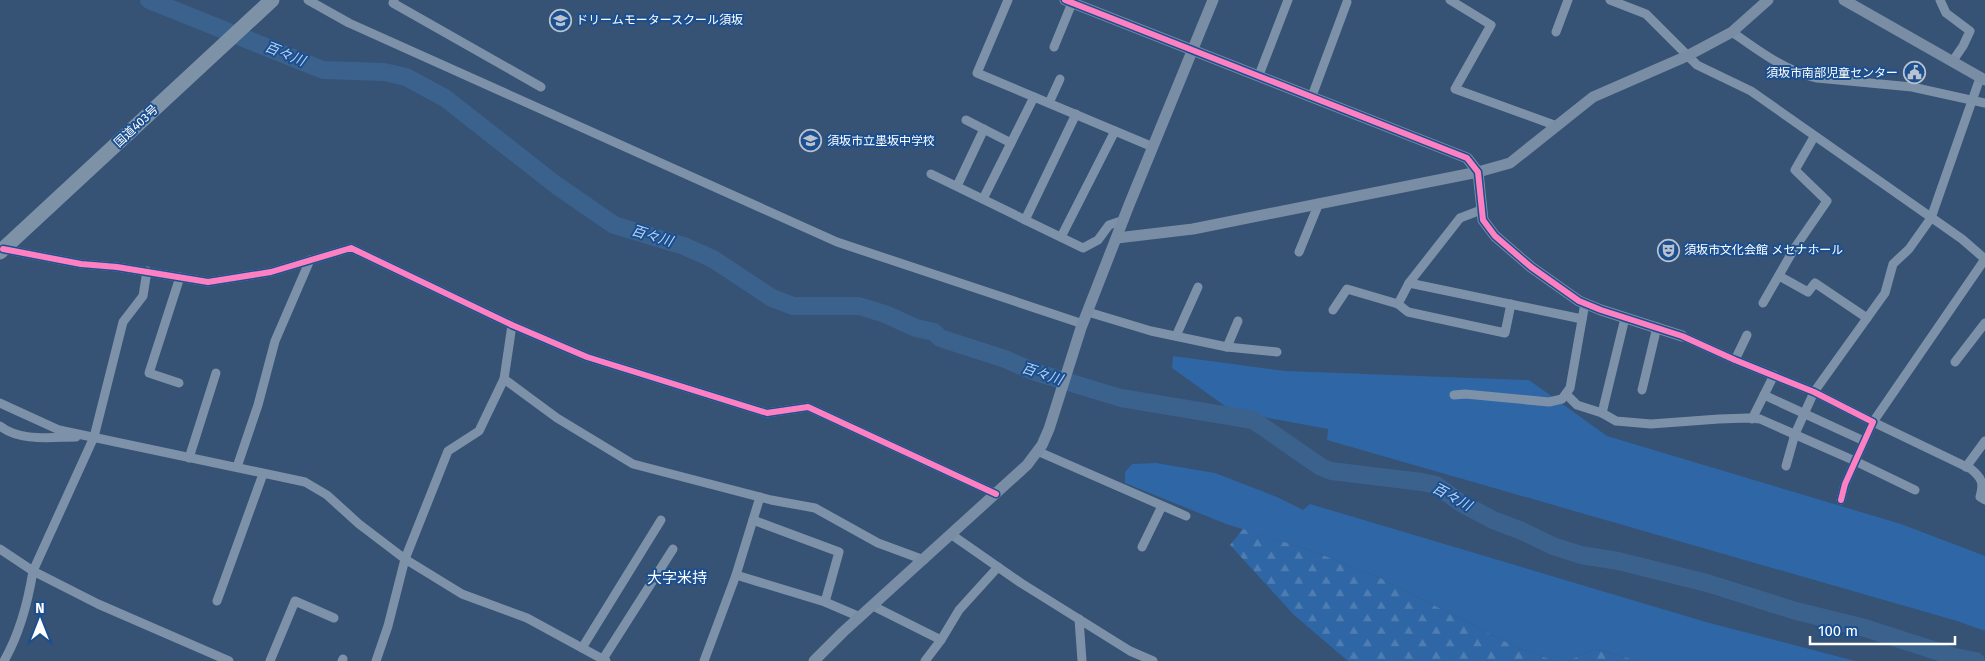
<svg xmlns="http://www.w3.org/2000/svg" width="1985" height="661" viewBox="0 0 1985 661" font-family="'Fira Sans','Noto Sans JP',sans-serif">
<defs>
<pattern id="forest-firs" width="22" height="20" patternUnits="userSpaceOnUse" patternTransform="scale(1.25)"><rect width="22" height="20" fill="#2f66a5"/><path d="M5 1l3.5 6h-7zM16 11l3.5 6h-7z" fill="#4e7db2"/></pattern>
</defs>
<rect width="100%" height="100%" fill="#365274"/>
<!-- grass -->
<g fill="#2f66a5">
<polygon points="1173,356 1286,371 1529,380 1607,436 1901,524 1985,556 1985,631 1957,621 1327,440 1328,429 1263,417 1225,406 1172,368"/>
<polygon points="1156,463 1215,473 1277,497 1303,510 1310,504 1706,622 1855,661 1639,661 1594,649 1568,661 1555,661 1518,648 1380,578 1310,550 1226,524 1125,483 1125,472 1132,464"/>
</g>
<!-- forest -->
<g fill="url(#forest-firs)">
<polygon points="1243,529 1310,550 1380,578 1518,648 1555,661 1348,661 1294,615 1230,545"/>
<polygon points="1594,649 1639,661 1568,661"/>
</g>
<g fill="none" stroke-linecap="round" stroke-linejoin="round">
<!-- river -->
<polyline stroke="#3b618d" stroke-width="18" points="149,0 323,70 384,72 406,77 445,98 556,185 614,225 684,246 713,259 772,298 793,306 859,306 885,314 916,328 934,332 940,338 1005,359 1035,372 1121,398 1253,420 1321,467 1331,471 1422,482 1436,485 1461,503 1493,520 1522,531 1553,546 1581,555 1618,561 1707,583 1796,611 1865,628 1955,657 1976,661"/>
<!-- street -->
<g stroke="#7d92a8" stroke-width="9">
<polyline points="308,0 349,23 837,242 1083,324"/>
<polyline points="394,0 393,3 541,87"/>
<polyline points="1008,0 977,73 1153,147"/>
<polyline points="1450,0 1491,25 1455,89 1557,126"/>
<polyline points="1610,0 1646,14 1697,65 1751,91 1962,239 1985,259"/>
<polyline points="1940,0 1946,13 1970,31 1963,46 1952,62"/>
<polyline points="1556,32 1568,0"/>
<path d="M 1732,32 C 1759,51 1785,71 1817,78 L 1912,87 L 1985,103"/>
<polyline points="1054,47 1072,3"/>
<polyline points="1259,75 1288,0"/>
<polyline points="1312,96 1347,2"/>
<polyline points="1049,103 1060,79"/>
<polyline points="966,120 1011,143"/>
<polyline points="931,174 1083,248 1098,240 1109,225 1124,220"/>
<polyline points="957,186 984,129"/>
<polyline points="983,199 1034,97"/>
<polyline points="1025,220 1076,114"/>
<polyline points="1061,237 1115,131"/>
<polyline points="3,249 81,264 117,267 208,282 271,272 351,248 512,325 587,357 767,413 808,407 996,494"/>
<polyline points="1299,252 1319,203"/>
<path d="M 1985,259 L 1873,422 L 1971,469 C 1982,478 1984,483 1980,497 L 1985,500"/>
<polyline points="1779,276 1808,292 1815,283 1867,318"/>
<polyline points="1409,283 1582,319"/>
<polyline points="1763,303 1794,249 1827,201 1795,170 1814,137"/>
<polyline points="1398,304 1408,312 1505,333 1511,304"/>
<polyline points="1333,310 1347,289 1398,304 1409,283 1460,218 1481,210"/>
<polyline points="1088,312 1151,331 1227,347 1277,352"/>
<polyline points="1625,318 1602,413 1616,421 1651,424 1719,419 1748,418 1760,419 1855,461 1915,490"/>
<polyline points="1176,336 1198,287"/>
<polyline points="1682,336 1735,360 1814,392 1873,422 1845,484 1841,500"/>
<polyline points="1227,347 1238,321"/>
<polyline points="1735,360 1747,335"/>
<polyline points="1955,362 1985,323"/>
<polyline points="504,379 557,418 633,464 771,500 815,508 878,543 924,560"/>
<polyline points="179,383 149,373 180,277"/>
<polyline points="1642,390 1657,327"/>
<polyline points="1566,394 1577,405 1602,413"/>
<polyline points="1454,395 1465,394 1549,402 1562,399 1570,388 1585,303"/>
<polyline points="1764,395 1864,441"/>
<polyline points="0,403 59,430 305,482 327,495 359,524 405,559 462,594 527,618 606,661"/>
<polyline points="1752,419 1774,375"/>
<path d="M 0,426 C 20,442 52,437 76,437"/>
<polyline points="1037,451 1186,516"/>
<polyline points="189,458 216,373"/>
<polyline points="1786,466 1795,434 1814,392 1885,293 1893,264 1909,249 1931,218 1980,78"/>
<polyline points="237,467 258,405 275,341 310,260"/>
<polyline points="1966,467 1985,441"/>
<polyline points="753,520 839,552 825,602"/>
<polyline points="952,535 1021,583 1130,651 1153,661"/>
<polyline points="1142,547 1162,506"/>
<polyline points="0,549 33,571 98,604 229,661"/>
<polyline points="736,575 825,602 860,617"/>
<polyline points="217,601 263,474"/>
<polyline points="873,606 941,640 925,661"/>
<polyline points="1079,619 1082,661"/>
<polyline points="941,640 959,610 998,567"/>
<polyline points="582,648 661,520"/>
<polyline points="603,659 673,549"/>
<path d="M 4,661 C 20,633 28,602 33,571 L 94,437 L 123,322 L 143,296 L 147,271"/>
<polyline points="270,661 295,601 334,618"/>
<polyline points="342,661 343,659"/>
<polyline points="376,661 388,626 405,559 448,451 479,431 504,379 512,325"/>
<polyline points="704,661 736,575 760,497"/>
</g>
<!-- secondary -->
<g stroke="#798da4" stroke-width="11">
<polyline points="1065,0 1467,158 1478,172 1483,220 1495,236 1531,267 1579,301 1601,310 1682,336"/>
<polyline points="1844,0 1985,80"/>
<polyline points="1117,238 1193,229 1478,172 1510,163 1593,97 1687,56 1732,32 1768,0"/>
<polyline points="814,661 843,632 1027,465 1042,445 1049,429 1081,328 1129,205 1213,0"/>
</g>
<!-- highway -->
<polyline stroke="#7e92a7" stroke-width="15" points="0,252 272,0"/>
<defs>
<g id="cycleway">
<polyline points="1065,0 1467,158 1478,172 1483,220 1495,236 1531,267 1579,301 1601,310 1682,336 1735,360 1814,392 1873,422 1845,484 1841,500"/>
<polyline points="3,249 81,264 117,267 208,282 271,272 351,248 512,325 587,357 767,413 808,407 996,494"/>
</g>
</defs>
<!-- cycleway casing -->
<use href="#cycleway" stroke="#1b4f8f" stroke-width="9"/>
<!-- cycleway -->
<use href="#cycleway" stroke="#ff80c0" stroke-width="6"/>
</g>
<!-- icons -->
<defs>
<symbol id="school-ring" viewBox="-11 -11 22 22"><circle r="9.5" fill="#1b4f8f" stroke="#b9c2ce" stroke-width="1.5"/><path d="M0-5L7-2L0 1L-7-2ZM-4 1L0 2.5L4 1V4Q0 6-4 4Z" fill="#b9c2ce"/></symbol>
<symbol id="civic-ring" viewBox="-11 -11 22 22"><circle r="9.5" fill="#1b4f8f" stroke="#b9c2ce" stroke-width="1.5"/><path d="M-.6-6.5H3V-4.5H.6V-3L4-1V1h2V6H-6V1h2V-1L-.6-3ZM-1.2 2.5V6h2.4V2.5Z" fill="#b9c2ce"/></symbol>
<symbol id="theatre-ring" viewBox="-11 -11 22 22"><circle r="9.5" fill="#1b4f8f" stroke="#b9c2ce" stroke-width="1.5"/><path d="M-5-5.5Q0-4 5-5.5V0Q5 5 0 6Q-5 5-5 0ZM-3.3-2.5H-1v1.5H-3.3ZM1-2.5H3.3v1.5H1ZM-2.8 1Q0 5.5 2.8 1Z" fill="#b9c2ce"/></symbol>
</defs>
<g fill-rule="evenodd">
<use href="#school-ring" x="548" y="8" width="25" height="25"/>
<use href="#civic-ring" x="1902" y="60" width="25" height="25"/>
<use href="#school-ring" x="798" y="128" width="25" height="25"/>
<use href="#theatre-ring" x="1656" y="238" width="25" height="25"/>
</g>
<g text-anchor="middle" dominant-baseline="central" stroke-width="4" stroke-linejoin="round" paint-order="stroke">
<!-- poi labels -->
<g font-size="12" fill="#fff" stroke="#1b4f8f" text-anchor="start">
<text x="576" y="20">ドリームモータースクール須坂</text>
<text x="1898" y="73" text-anchor="end">須坂市南部児童センター</text>
<text x="827" y="141">須坂市立墨坂中学校</text>
<text x="1684" y="250">須坂市文化会館 メセナホール</text>
</g>
<!-- street labels -->
<g font-size="12" fill="#fff" stroke="#1b4f8f">
<text transform="translate(136 126) rotate(-43)">国道403号</text>
</g>
<!-- water labels -->
<g font-size="14" font-style="italic" fill="#b5d3f5" stroke="#1b4f8f">
<text transform="translate(285 54) rotate(22)">百々川</text>
<text transform="translate(652 236) rotate(17)">百々川</text>
<text transform="translate(1042 374) rotate(18)">百々川</text>
<text transform="translate(1452 497) rotate(28)">百々川</text>
</g>
<!-- quarter labels -->
<g font-size="15" fill="#fff" stroke="#1b4f8f">
<text x="677" y="578">大字米持</text>
</g>
</g>
<!-- north arrow -->
<g transform="translate(40 621)" stroke="#1b4f8f" stroke-width="4" paint-order="stroke">
<path d="M0-4L9 19L0 12L-9 19Z" fill="#ffffff"/>
<text y="-8" font-size="14" font-weight="bold" text-anchor="middle" fill="#ffffff">N</text>
</g>
<!-- scale -->
<path d="M1810 636v8h145v-8" fill="none" stroke="#ffffff" stroke-width="2.5"/>
<text x="1818" y="636" font-size="15" fill="#ffffff" stroke="#1b4f8f" stroke-width="4" paint-order="stroke">100 m</text>
</svg>
